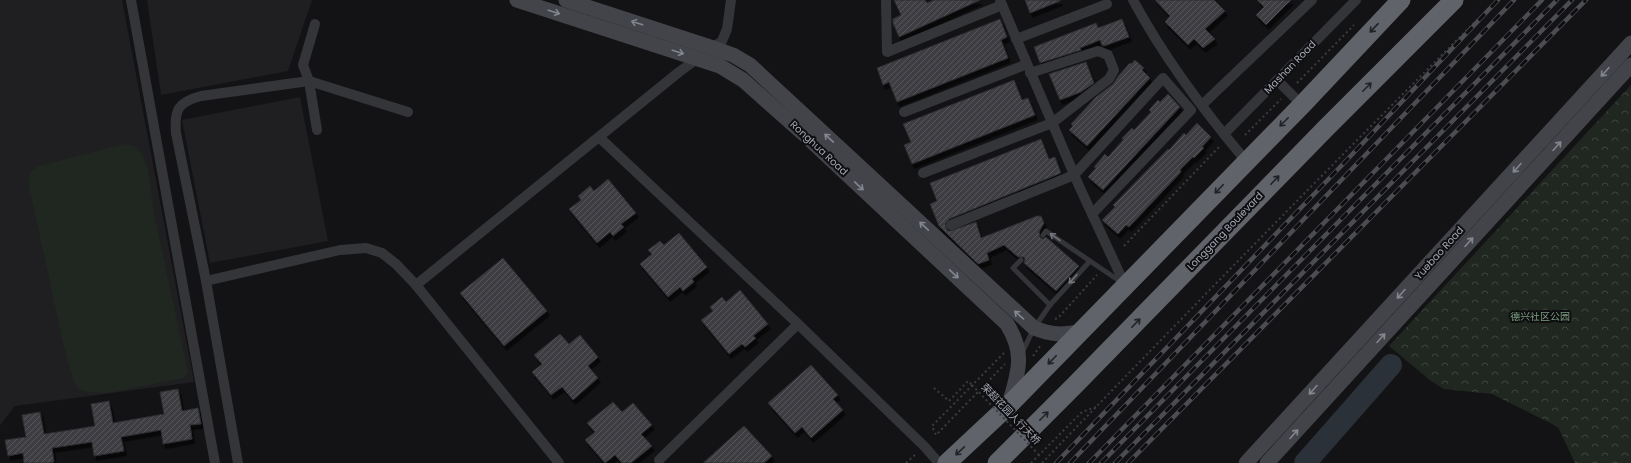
<svg xmlns="http://www.w3.org/2000/svg" width="1631" height="463" viewBox="0 0 1631 463" font-family="Poppins,'Noto Sans SC',sans-serif">
<defs>
<pattern id="forest-crowns" width="20" height="18" patternUnits="userSpaceOnUse"><rect width="20" height="18" fill="#1f2720"/><path d="M2 6a3 3 0 1 1 6 0M12 15a3 3 0 1 1 6 0" fill="none" stroke="#3d443e"/></pattern>
<pattern id="building-hatch" width="6" height="6" patternUnits="userSpaceOnUse"><rect width="6" height="6" fill="#3d3e42"/><path d="M-1 1l2-2M0 6l6-6M5 7l2-2" fill="none" stroke="#56575b"/></pattern>
<filter id="shadow"><feDropShadow dx="2.5" dy="4.5" stdDeviation="0" flood-color="#0009"/></filter>
</defs>
<rect width="100%" height="100%" fill="#131315"/>
<!-- built -->
<g fill="#1f1f22">
<polygon points="0,0 122,0 194,382 15,406 0,425"/>
<polygon points="147,0 312,0 288,71 161,95"/>
<polygon points="300,97 328,241 210,263 182,120"/>
</g>
<!-- forest -->
<polygon fill="url(#forest-crowns)" points="1631,85 1631,463 1575,463 1558,427 1492,394 1444,389 1431,381 1389,346"/>
<!-- pitch -->
<polygon fill="#1f2720" points="126,144 136,147 143,156 148,170 154,214 188,372 184,378 174,380 108,393 89,392 79,389 74,382 64,347 28,181 31,172 39,166 97,151"/>
<g fill="none" stroke-linecap="round" stroke-linejoin="round">
<!-- river -->
<polyline stroke="#2a3138" stroke-width="22" points="1305,463 1391,365"/>
</g>
<!-- building -->
<g fill="url(#building-hatch)" stroke="#2d2d31" filter="url(#shadow)">
<polygon points="894,0 925,0 927,3 934,0 980,0 899,37 893,23 893,19 901,15"/>
<polygon points="1025,0 1060,0 1060,1 1030,13"/>
<polygon points="1155,0 1214,0 1225,11 1205,29 1215,39 1203,48 1194,39 1188,45 1165,22 1170,16"/>
<polygon points="1257,0 1291,0 1266,25 1256,15 1264,7"/>
<polygon points="1000,19 1007,37 1001,40 1008,58 897,102 889,82 883,85 877,68"/>
<polygon points="1122,19 1129,37 1104,46 1102,45 1100,40 1080,48 1081,50 1040,63 1034,47 1096,23 1098,28"/>
<polygon points="1135,60 1144,68 1142,70 1150,78 1087,146 1069,130 1073,126 1071,124 1096,97 1113,84 1119,75 1130,63 1131,64"/>
<polygon points="1086,62 1094,83 1081,92 1060,100 1049,74"/>
<polygon points="1014,80 1022,100 1028,98 1035,115 912,164 904,145 911,142 903,124"/>
<polygon points="1168,94 1180,107 1103,190 1088,177 1096,168 1094,167 1105,154 1108,157 1123,140 1122,138 1132,128 1134,130 1151,112 1149,110 1158,100 1160,102"/>
<polygon points="1197,123 1211,137 1202,147 1204,148 1194,158 1193,157 1180,170 1181,172 1129,227 1126,225 1118,234 1102,220 1115,207 1113,205 1168,149 1169,150 1184,133 1186,135"/>
<polygon points="1041,139 1049,159 1055,157 1061,173 949,219 945,224 947,230 950,231 976,222 981,238 1037,216 1041,216 1044,223 1039,232 1040,237 1043,239 1046,237 1079,266 1056,291 1024,263 1025,259 1024,257 1018,257 1004,245 987,253 989,260 978,264 939,226 930,204 937,201 930,183"/>
<polygon points="608,179 636,213 621,224 624,227 613,236 610,232 597,243 569,209 581,200 578,196 590,186 594,191"/>
<polygon points="679,233 707,267 692,279 694,282 683,291 680,287 668,297 640,264 652,254 648,250 660,241 664,245"/>
<polygon points="503,258 547,311 504,346 460,293"/>
<polygon points="740,290 768,324 753,336 756,338 745,347 742,344 729,354 701,320 713,311 710,307 722,297 726,302"/>
<polygon points="560,334 569,344 580,335 598,357 588,366 598,378 573,400 562,387 551,395 532,372 542,364 534,355"/>
<polygon points="811,365 838,395 833,399 843,410 811,438 802,427 795,433 768,403"/>
<polygon points="178,389 182,411 198,408 201,424 190,425 192,439 163,444 161,430 121,437 124,451 94,456 92,442 52,448 54,462 48,463 24,463 23,453 8,456 5,440 26,437 22,415 40,412 44,434 64,431 95,426 91,404 109,401 113,423 164,414 160,392"/>
<polygon points="613,402 622,412 633,403 652,425 641,434 652,446 631,463 622,463 615,455 605,463 585,440 595,432 587,423"/>
<polygon points="744,426 772,456 764,463 703,463"/>
</g>
<g fill="none" stroke-linecap="round" stroke-linejoin="round">
<!-- path -->
<g stroke="#3a3c40" stroke-width="2" stroke-dasharray="2 3" stroke-linecap="butt">
<polyline points="1297,83 1354,25"/>
<polyline points="1245,135 1281,99"/>
<polyline points="1124,246 1219,147 1219,146"/>
<polyline points="1055,319 1058,318 1097,275"/>
<polyline points="1004,353 932,426 936,435 1005,364"/>
<polyline points="1033,356 1041,345"/>
<polyline points="934,388 949,401 968,381 972,385"/>
<polyline points="906,463 916,454"/>
<polyline points="1031,463 1082,412 1096,407"/>
<path d="M 1042,463 C 1192,307 1344,152 1497,0"/>
</g>
<!-- lane -->
<g stroke="#343539" stroke-width="5">
<polyline points="1043,235 1046,231 1090,261"/>
<polyline points="1021,260 1013,268 1050,305"/>
<polyline points="1022,353 1034,328 1050,305 1090,261 1121,282"/>
</g>
<!-- street -->
<g stroke="#343539" stroke-width="10">
<polyline points="131,0 215,463"/>
<polyline points="886,0 887,52 1002,5"/>
<polyline points="1000,0 1079,186 1125,285"/>
<path d="M 1133,0 C 1164,58 1204,111 1246,161"/>
<polyline points="315,24 303,65 309,81 317,130"/>
<polyline points="1016,39 1107,4"/>
<polyline points="1277,80 1302,105"/>
<polyline points="1202,105 1312,0"/>
<polyline points="904,112 1027,64"/>
<polyline points="1224,134 1356,0"/>
<polyline points="600,138 798,324 924,446 939,463"/>
<polyline points="923,173 1052,123 1109,79 1114,70 1108,55 1098,51 1030,73"/>
<polyline points="951,225 1074,175 1163,78 1191,110 1092,214"/>
<polyline points="206,281 340,250 366,248 382,253 396,264 416,285 559,463"/>
<polyline points="416,285 679,72 722,41 727,29 731,0"/>
<polyline points="659,460 798,324"/>
<path d="M 238,463 L 206,281 L 176,133 C 174,110 178,102 201,96 L 309,81 L 408,112"/>
</g>
<!-- secondary -->
<g stroke="#424449" stroke-width="15">
<path d="M 517,0 L 720,66 L 743,80 L 806,136 L 1007,324 C 1026,355 1018,372 1009,405"/>
<path d="M 566,0 L 713,48 L 733,55 L 750,65 L 1034,328 C 1052,335 1061,335 1080,332"/>
<polyline points="1246,463 1631,43"/>
<polyline points="1267,463 1631,65"/>
</g>
<!-- highway -->
<g stroke="#60636a" stroke-width="19">
<polyline points="947,463 1009,405 1302,105 1401,0"/>
<polyline points="997,463 1075,385 1326,128 1454,0"/>
</g>
<defs>
<g id="rail">
<polyline points="1056,463 1344,163 1498,0"/>
<polyline points="1070,463 1514,0"/>
<polyline points="1089,463 1542,0"/>
<polyline points="1101,463 1557,0"/>
<polyline points="1115,463 1572,0"/>
<polyline points="1128,463 1586,0"/>
</g>
</defs>
<!-- rail casing -->
<use href="#rail" stroke="#4b4d52" stroke-width="4.5"/>
<!-- rail -->
<use href="#rail" stroke="#0e0e10" stroke-width="3" stroke-dasharray="9" stroke-linecap="butt"/>
<!-- path-bridge -->
<polyline stroke="#3a3c40" stroke-width="2" stroke-dasharray="2 3" stroke-linecap="butt" points="972,385 1039,455"/>
</g>
<!-- one-way arrows -->
<defs><path id="oneway-shaft" d="M-6 0H5M1.5-3L5.5 0L1.5 3" fill="none" stroke-width="1.6" stroke-linecap="round" stroke-linejoin="round"/></defs>
<g stroke="#82868f">
<use href="#oneway-shaft" transform="translate(554 12) rotate(18)"/>
<use href="#oneway-shaft" transform="translate(637 23) rotate(-162)"/>
<use href="#oneway-shaft" transform="translate(678 52) rotate(18)"/>
<use href="#oneway-shaft" transform="translate(1605 72) rotate(132)"/>
<use href="#oneway-shaft" transform="translate(829 138) rotate(-137)"/>
<use href="#oneway-shaft" transform="translate(1557 146) rotate(-48)"/>
<use href="#oneway-shaft" transform="translate(1517 168) rotate(132)"/>
<use href="#oneway-shaft" transform="translate(859 186) rotate(43)"/>
<use href="#oneway-shaft" transform="translate(924 226) rotate(-137)"/>
<use href="#oneway-shaft" transform="translate(1469 242) rotate(-48)"/>
<use href="#oneway-shaft" transform="translate(954 274) rotate(43)"/>
<use href="#oneway-shaft" transform="translate(1401 294) rotate(132)"/>
<use href="#oneway-shaft" transform="translate(1019 315) rotate(-139)"/>
<use href="#oneway-shaft" transform="translate(1381 338) rotate(-48)"/>
<use href="#oneway-shaft" transform="translate(1313 390) rotate(132)"/>
<use href="#oneway-shaft" transform="translate(1294 434) rotate(-48)"/>
</g>
<g stroke="#222326">
<use href="#oneway-shaft" transform="translate(1374 28) rotate(133)"/>
<use href="#oneway-shaft" transform="translate(1367 87) rotate(-45)"/>
<use href="#oneway-shaft" transform="translate(1284 122) rotate(135)"/>
<use href="#oneway-shaft" transform="translate(1275 180) rotate(-46)"/>
<use href="#oneway-shaft" transform="translate(1219 189) rotate(134)"/>
<use href="#oneway-shaft" transform="translate(1136 323) rotate(-46)"/>
<use href="#oneway-shaft" transform="translate(1052 360) rotate(134)"/>
<use href="#oneway-shaft" transform="translate(1044 416) rotate(-45)"/>
<use href="#oneway-shaft" transform="translate(960 451) rotate(137)"/>
</g>
<g stroke="#72757d">
<use href="#oneway-shaft" transform="translate(1055 237) rotate(-145)"/>
<use href="#oneway-shaft" transform="translate(1073 279) rotate(132)"/>
</g>
<g text-anchor="middle" dominant-baseline="central" stroke-width="4" stroke-linejoin="round" paint-order="stroke">
<!-- street labels -->
<g font-size="10" fill="#a5a9b5" stroke="#0e0e10">
<text transform="translate(1290 67) rotate(-46)">Mashan Road</text>
<text transform="translate(819 148) rotate(43)">Ronghua Road</text>
<text transform="translate(1225 231) rotate(-46)">Longgang Boulevard</text>
<text transform="translate(1439 253) rotate(-48)">Yuebao Road</text>
<text transform="translate(1011 414) rotate(46)">荣超花园人行天桥</text>
</g>
<!-- park labels -->
<g font-size="10" fill="#7c9f7f" stroke="#0e0e10">
<text x="1540" y="316">德兴社区公园</text>
</g>
</g>
</svg>
